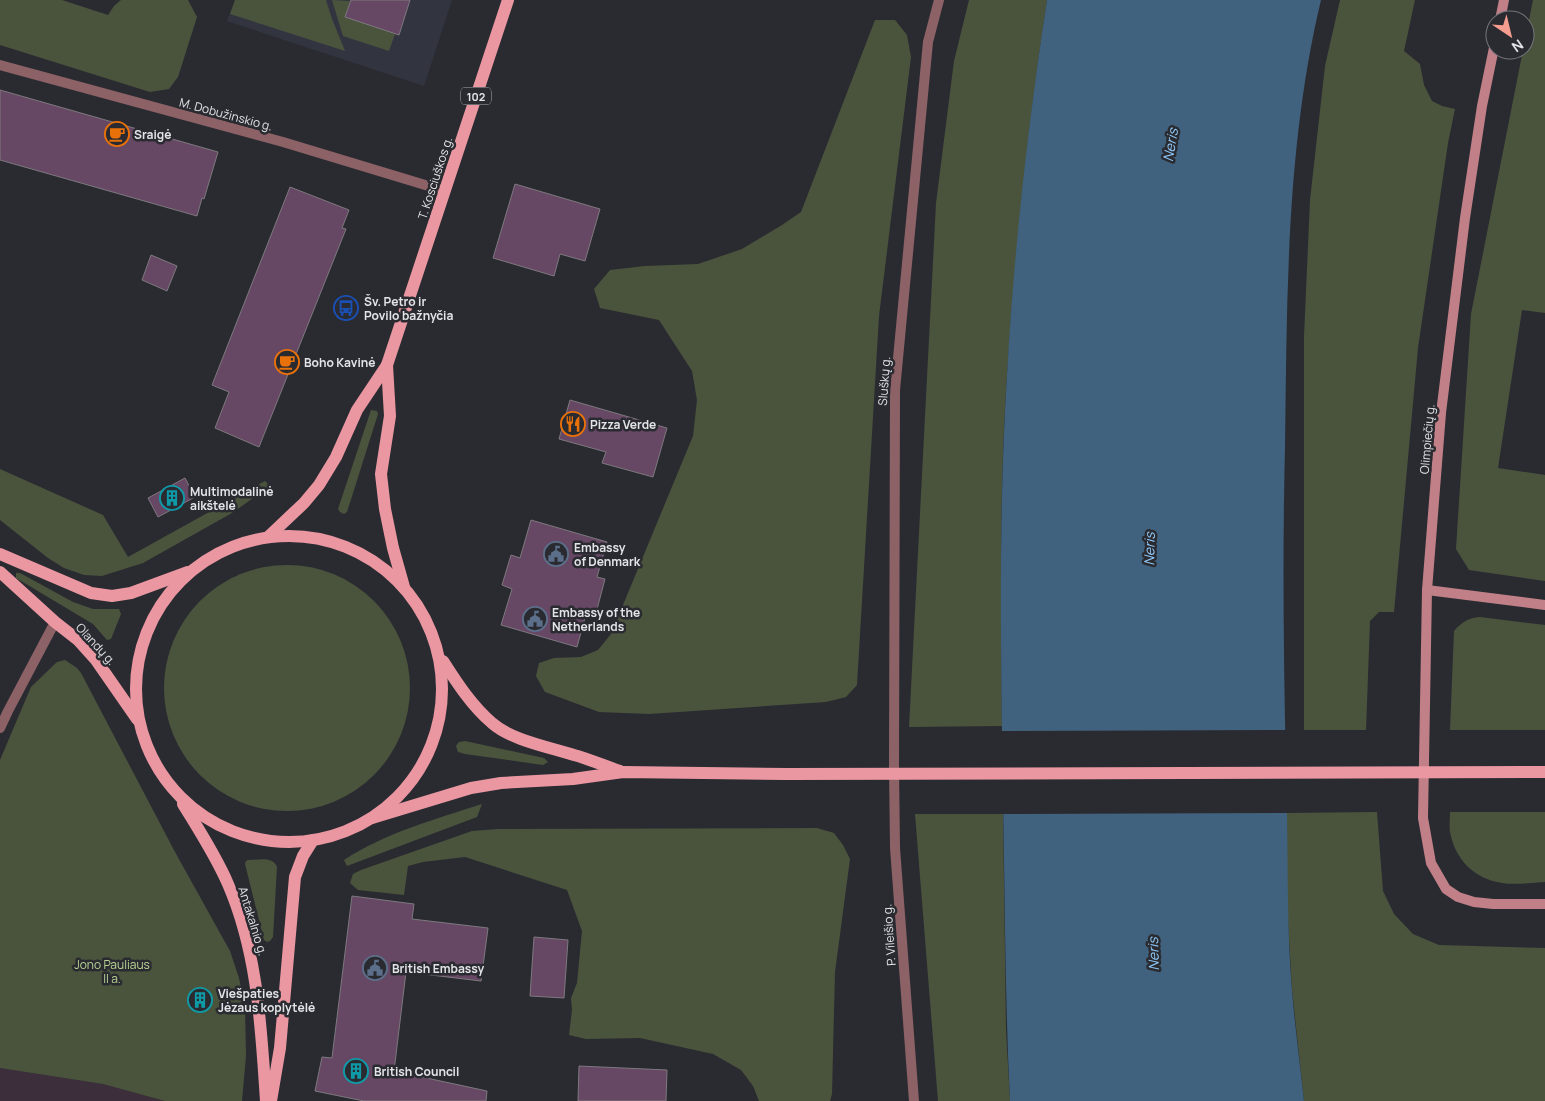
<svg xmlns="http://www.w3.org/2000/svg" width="1545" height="1101" viewBox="0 0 1545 1101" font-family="Manrope,sans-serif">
<rect width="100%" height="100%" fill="#2a2b31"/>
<!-- commercial -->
<polygon fill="#3c2e3b" points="0,1068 103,1084 165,1101 0,1101"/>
<!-- built -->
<polygon fill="#323540" points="235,0 452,0 424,86 227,21"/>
<!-- green -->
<g fill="#4a543d">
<polygon points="0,0 62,0 108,15 114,6 121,0 188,0 197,17 178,77 169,89 150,92 0,45"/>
<polygon points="235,0 326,0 332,19 345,51 230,14"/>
<polygon points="332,0 350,1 345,17 395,34 389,51 343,36"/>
<path d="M 969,0 L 1047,0 C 1028,125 1015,250 1007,375 C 999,492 1001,609 1002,726 L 909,727 L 936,203 L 954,61 Z"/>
<polygon points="1340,0 1415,0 1404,51 1420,64 1424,85 1432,101 1442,106 1455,109 1448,143 1418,348 1394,612 1379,612 1370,621 1366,730 1304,730 1304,337 1310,200 1325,66"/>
<polygon points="1533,0 1545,0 1545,313 1522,310 1498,468 1545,475 1545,581 1469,570 1456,549 1471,314 1523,50 1525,50 1525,40"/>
<polygon points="875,20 895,20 907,35 911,57 879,316 857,685 846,697 826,702 649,714 599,712 545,692 536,676 539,663 554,658 581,657 598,650 611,634 693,436 697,400 692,371 659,320 600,308 594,289 610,270 645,266 698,264 742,249 782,225 801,212"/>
<polygon points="371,410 377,411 378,414 347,512 344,514 340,512 338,509"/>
<polygon points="0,469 103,515 128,557 265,481 270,486 232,513 143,563 102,576 84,575 64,568 48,558 0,520"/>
<circle cx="287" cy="688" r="123"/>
<polygon points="16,573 20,573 73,602 93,609 119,609 121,614 111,639 107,640 93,624 16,578"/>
<path d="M 1480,617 L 1545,625 L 1545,730 L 1450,730 L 1454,631 C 1462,622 1468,618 1480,617 Z"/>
<polygon points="65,660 77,668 81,673 175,852 230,951 239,978 245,1007 246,1056 242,1101 165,1101 103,1084 0,1068 0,760 31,687 57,662"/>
<polygon points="465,741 544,758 548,762 543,765 465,754 458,752 456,746 459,742"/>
<path d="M 482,804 L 477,817 L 347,866 L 344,860 C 385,833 436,819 482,804 Z"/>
<polygon points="1377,812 1383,891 1394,914 1413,934 1439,945 1545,948 1545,1101 1304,1101 1292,990 1287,902 1287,813"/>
<path d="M 1450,812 L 1545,812 L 1545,882 C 1531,883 1515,885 1502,883 C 1474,879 1455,859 1450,832 C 1449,826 1450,819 1450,812 Z"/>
<polygon points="915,814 1003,814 1006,1030 1010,1101 938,1101"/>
<polygon points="817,828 834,833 843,845 850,859 835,972 832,1094 830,1101 759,1101 753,1086 741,1070 713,1054 640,1038 586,1039 569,1035 572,1010 571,998 577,983 582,931 567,890 465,857 423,862 408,866 404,895 358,890 350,883 353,874 361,870 472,831 498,829"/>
<path d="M 248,860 C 258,860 273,856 277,867 L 273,937 L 270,941 L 267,942 L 264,940 L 245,864 L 246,861 Z"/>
</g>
<!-- water -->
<path fill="#40627e" d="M 1047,0 L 1321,0 C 1286,146 1287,298 1285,447 C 1282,569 1284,691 1287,813 C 1288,872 1287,932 1292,991 C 1295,1027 1300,1064 1304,1101 L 1010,1101 C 1005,1001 1005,901 1003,802 C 1001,660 998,517 1007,375 C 1014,249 1028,124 1047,0 Z"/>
<!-- pier -->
<polygon fill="#2a2b31" points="1287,730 1289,813 1001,814 1000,731"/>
<!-- building -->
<g fill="#664865" stroke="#7e797e">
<polygon points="351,0 410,0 399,35 345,17"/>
<polygon points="0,90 218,152 204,199 202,198 197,216 0,160"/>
<polygon points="515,184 600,209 585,261 560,254 554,276 493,258"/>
<polygon points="290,187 349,210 342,228 346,229 259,447 215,428 229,392 212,385"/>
<polygon points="151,255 177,266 167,291 142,280"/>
<polygon points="570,400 667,428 653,477 602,463 606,452 559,439"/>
<polygon points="185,478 195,497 158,517 148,498"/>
<polygon points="531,520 607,542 597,577 605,579 595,617 586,614 577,647 501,625 512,589 502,585 511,555 520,558"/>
<polygon points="352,896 414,904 412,919 488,928 481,981 406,972 394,1071 487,1091 486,1101 364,1101 315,1091 322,1057 332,1058"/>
<polygon points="534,937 568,940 564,998 530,996"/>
<polygon points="579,1066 667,1070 666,1101 578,1101"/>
</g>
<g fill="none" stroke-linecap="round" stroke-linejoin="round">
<!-- street -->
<g stroke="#8c6267" stroke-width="10">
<polyline points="0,65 283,142 445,191"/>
<polyline points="0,728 8,711 55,622"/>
<polyline points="914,1101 895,848 894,767 895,390 928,42 939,0"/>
</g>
<!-- secondary -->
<g stroke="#c18088" stroke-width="10">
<polyline points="1500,20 1504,0"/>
<polyline points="1495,43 1482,106 1465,218 1441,413 1427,590 1423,818 1431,863 1446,889 1458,897 1474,902 1493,904 1545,904"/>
<polyline points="1427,590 1545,605"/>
</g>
<!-- primary -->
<g stroke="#eb97a2" stroke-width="12">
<polyline points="387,365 390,416 381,474 385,509 393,548 404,587"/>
<circle cx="289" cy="689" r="153"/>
<polyline points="268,537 304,503 319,485 336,457 357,410 387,365 508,0"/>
<polyline points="0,554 91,593 112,596 131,593 188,572"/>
<polyline points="0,572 55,622 78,640 96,660 137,719"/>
<path d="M 443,661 C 457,683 472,706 492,723 C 511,740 549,747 574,755 C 589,759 605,766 620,771"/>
<path d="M 183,804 C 199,830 216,856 228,884 C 258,953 261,1027 266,1101"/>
<polyline points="372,818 471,788 501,783 573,779 623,772 787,774 1545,772"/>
<polyline points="271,1101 280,1048 295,877 303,856 313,840"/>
</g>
</g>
<!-- icons -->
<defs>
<symbol id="cafe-ring" viewBox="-11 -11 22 22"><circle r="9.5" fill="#2a2b31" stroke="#e8710a" stroke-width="1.5"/><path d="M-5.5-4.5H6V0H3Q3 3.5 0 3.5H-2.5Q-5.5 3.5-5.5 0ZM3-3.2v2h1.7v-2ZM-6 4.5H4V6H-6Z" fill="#e8710a"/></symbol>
<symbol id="bus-ring" viewBox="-11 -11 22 22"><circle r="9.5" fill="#2a2b31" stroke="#1a4fb4" stroke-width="1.5"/><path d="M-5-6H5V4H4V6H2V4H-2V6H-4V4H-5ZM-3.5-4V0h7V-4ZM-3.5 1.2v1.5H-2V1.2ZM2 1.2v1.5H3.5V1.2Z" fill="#1a4fb4"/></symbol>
<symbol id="restaurant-ring" viewBox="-11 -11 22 22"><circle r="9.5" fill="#2a2b31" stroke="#e8710a" stroke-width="1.5"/><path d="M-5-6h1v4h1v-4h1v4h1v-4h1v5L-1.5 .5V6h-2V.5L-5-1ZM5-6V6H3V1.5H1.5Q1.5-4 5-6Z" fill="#e8710a"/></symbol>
<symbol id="building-ring" viewBox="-11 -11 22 22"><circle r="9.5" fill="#2a2b31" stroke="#0f9aa8" stroke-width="1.5"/><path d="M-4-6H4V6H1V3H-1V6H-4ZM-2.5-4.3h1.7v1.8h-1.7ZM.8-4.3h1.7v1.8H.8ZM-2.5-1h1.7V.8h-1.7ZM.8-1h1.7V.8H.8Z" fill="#0f9aa8"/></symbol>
<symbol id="civic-ring" viewBox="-11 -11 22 22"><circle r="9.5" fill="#2a2b31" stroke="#5c6f8a" stroke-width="1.5"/><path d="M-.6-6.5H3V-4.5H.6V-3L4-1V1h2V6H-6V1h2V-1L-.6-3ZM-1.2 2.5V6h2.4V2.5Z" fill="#5c6f8a"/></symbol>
</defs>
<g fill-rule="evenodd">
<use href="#cafe-ring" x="103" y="120" width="28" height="28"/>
<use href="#bus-ring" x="332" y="294" width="28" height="28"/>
<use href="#cafe-ring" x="273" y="348" width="28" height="28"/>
<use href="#restaurant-ring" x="559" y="410" width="28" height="28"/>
<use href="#building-ring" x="158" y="484" width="28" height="28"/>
<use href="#civic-ring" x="542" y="540" width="28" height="28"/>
<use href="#civic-ring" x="521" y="605" width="28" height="28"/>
<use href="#civic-ring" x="361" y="954" width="28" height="28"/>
<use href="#building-ring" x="186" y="986" width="28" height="28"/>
<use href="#building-ring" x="342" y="1057" width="28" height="28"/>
</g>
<g text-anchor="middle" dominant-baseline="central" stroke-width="5" stroke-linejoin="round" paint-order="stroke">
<!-- shield labels -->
<rect fill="#2a2b31" stroke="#acacb1" stroke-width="1" x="461" y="87.5" width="30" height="17" rx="4"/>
<g font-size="11" font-weight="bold" fill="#e3e4e8">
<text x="476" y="96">102</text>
</g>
<!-- street labels -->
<g font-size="12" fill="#e3e4e8" stroke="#2a2b31">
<text transform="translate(226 114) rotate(15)">M. Dobužinskio g.</text>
<text transform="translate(435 178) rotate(-72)">T. Kosciuškos g.</text>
<text transform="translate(884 381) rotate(-86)">Sluškų g.</text>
<text transform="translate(1427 439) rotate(-85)">Olimpiečių g.</text>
<text transform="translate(96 644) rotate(47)">Olandų g.</text>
<text transform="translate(253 921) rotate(73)">Antakalnio g.</text>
<text transform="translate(889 935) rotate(-94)">P. Vileišio g.</text>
</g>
<!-- poi labels -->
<g font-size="12" font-weight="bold" fill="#e3e4e8" stroke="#2a2b31" text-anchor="start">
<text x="134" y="134">Sraigė</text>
<text x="364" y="301">Šv. Petro ir<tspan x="364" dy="14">Povilo bažnyčia</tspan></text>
<text x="304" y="362">Boho Kavinė</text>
<text x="590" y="424">Pizza Verde</text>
<text x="190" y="491">Multimodalinė<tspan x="190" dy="14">aikštelė</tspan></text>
<text x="574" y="547">Embassy<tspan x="574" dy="14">of Denmark</tspan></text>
<text x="552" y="612">Embassy of the<tspan x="552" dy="14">Netherlands</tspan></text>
<text x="392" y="968">British Embassy</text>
<text x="218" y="993">Viešpaties<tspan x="218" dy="14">Jėzaus koplytėlė</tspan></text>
<text x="374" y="1071">British Council</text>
</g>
<!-- park labels -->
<g font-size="12" fill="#b9d394" stroke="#2a2b31">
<text x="112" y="964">Jono Pauliaus<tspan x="112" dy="14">II a.</tspan></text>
</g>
<!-- water labels -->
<g font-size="14" font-style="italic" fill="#8fc8f8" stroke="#2a2b31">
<text transform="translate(1170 145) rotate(-81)">Neris</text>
<text transform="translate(1149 549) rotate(-89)">Neris</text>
<text transform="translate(1153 954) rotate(-92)">Neris</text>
</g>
</g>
<!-- north arrow -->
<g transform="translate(1510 35) rotate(145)"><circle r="24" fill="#2a2b31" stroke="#74757a"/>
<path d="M0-4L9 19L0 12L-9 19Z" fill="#f59d8e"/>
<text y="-8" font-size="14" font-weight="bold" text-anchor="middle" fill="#e3e4e8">N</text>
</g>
</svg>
